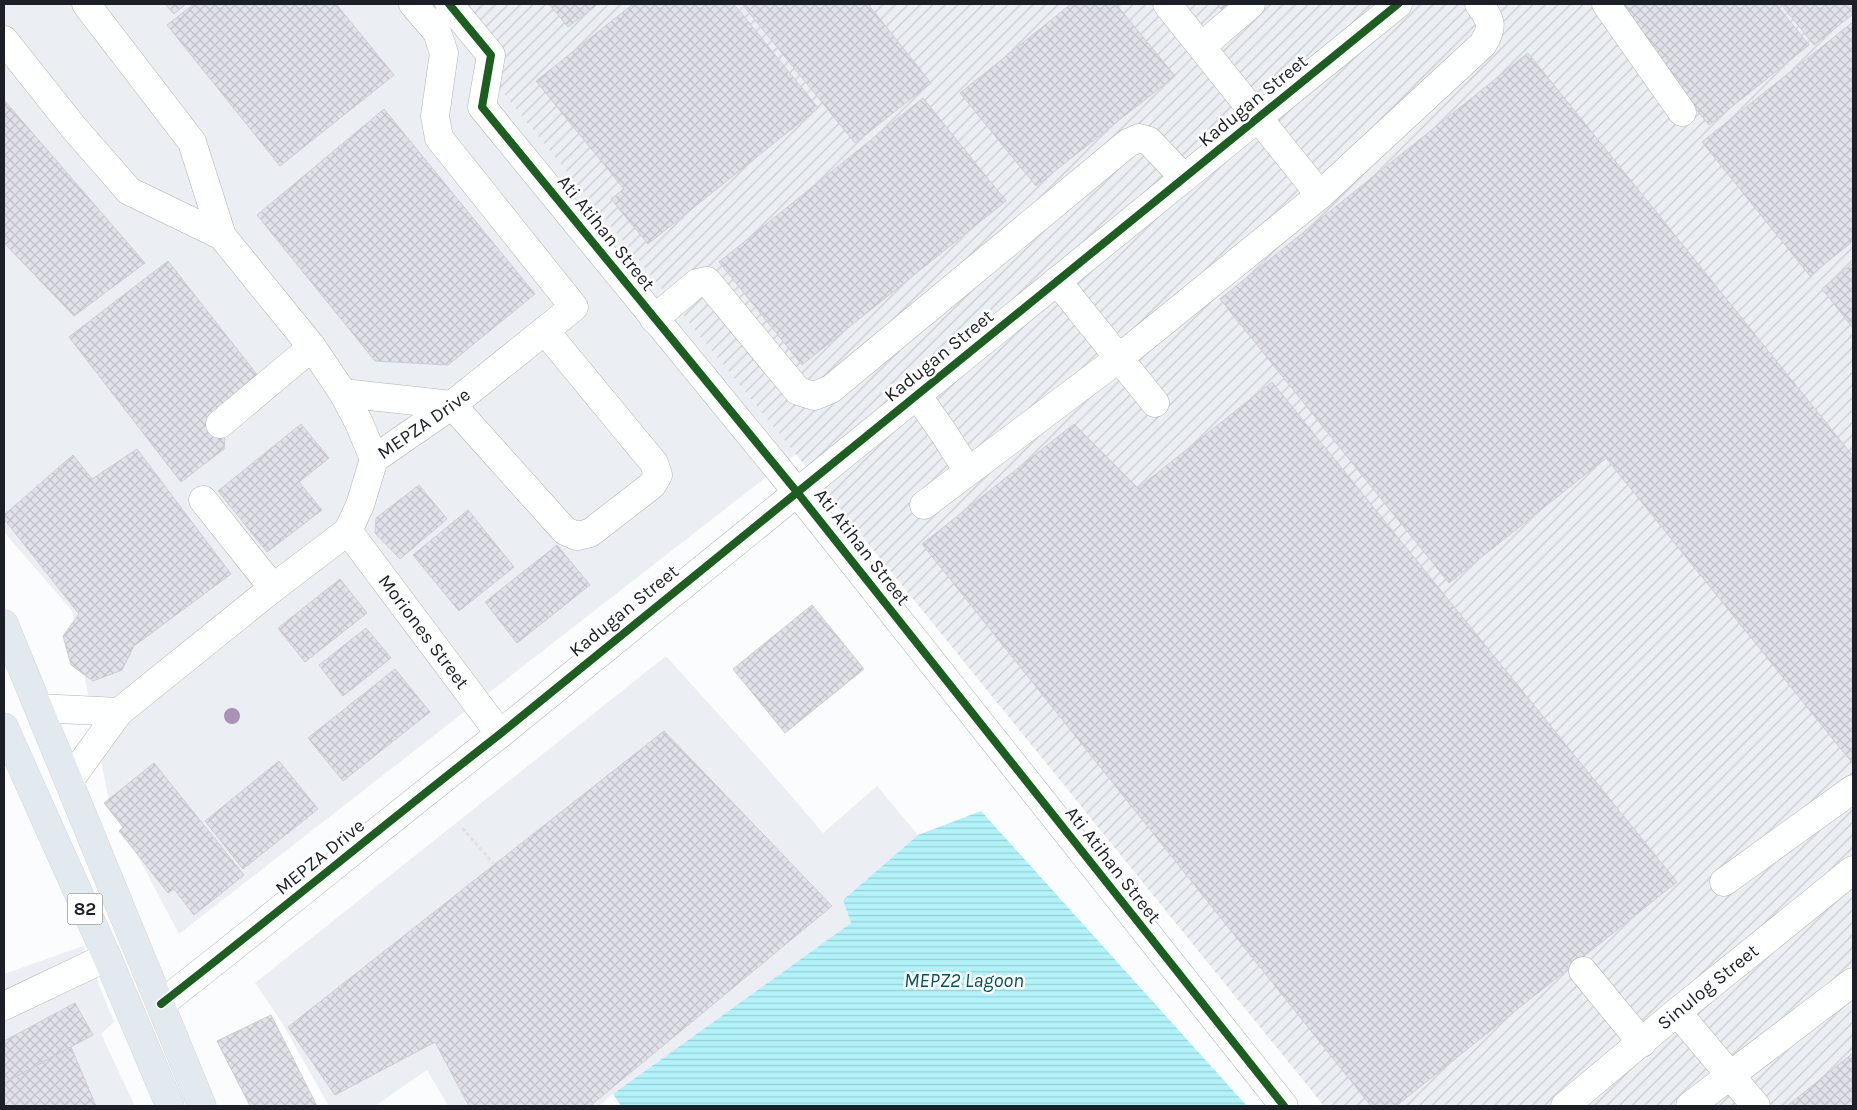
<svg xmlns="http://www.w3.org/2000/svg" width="1857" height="1110" viewBox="0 0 1857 1110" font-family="Karla,sans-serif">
<defs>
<pattern id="industrial-furrows" width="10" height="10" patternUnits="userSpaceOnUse" patternTransform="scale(1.25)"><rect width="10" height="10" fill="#ebeff4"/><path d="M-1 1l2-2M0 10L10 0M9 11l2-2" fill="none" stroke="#c9cdd1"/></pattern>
<pattern id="water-rules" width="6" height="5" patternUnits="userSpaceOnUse" patternTransform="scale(1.25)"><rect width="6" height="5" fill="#b2f2f9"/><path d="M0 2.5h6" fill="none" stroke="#98cfd5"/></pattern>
<pattern id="building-cross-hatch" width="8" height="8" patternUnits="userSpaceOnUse" patternTransform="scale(1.25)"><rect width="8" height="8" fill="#e1e2e9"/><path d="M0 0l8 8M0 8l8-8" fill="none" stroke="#c0c2c8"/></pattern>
</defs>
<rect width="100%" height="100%" fill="#fbfcfe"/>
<!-- built -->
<g fill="#ebeff4">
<polygon points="4,4 431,4 796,454 179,934 109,802 72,611 4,532"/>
<polygon points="666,656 769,770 823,833 877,786 918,835 843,900 851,923 613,1094 599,1106 448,1106 427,1070 375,1106 329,1106 281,1021 255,983"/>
<polygon points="83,946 114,1022 101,1034 135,1106 4,1106 4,974"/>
</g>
<!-- industrial -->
<polygon fill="url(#industrial-furrows)" points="431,4 1853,4 1853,1106 1324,1106"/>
<!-- water -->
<polygon fill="url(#water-rules)" points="981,811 1247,1106 621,1106 613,1094 851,923 843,900 918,835"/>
<!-- building -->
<g fill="url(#building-cross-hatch)" stroke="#cdcdd1">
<polygon points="165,4 186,4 174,14"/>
<polygon points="194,4 336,4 394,75 280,166 167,25"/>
<polygon points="549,4 598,4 568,27"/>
<polygon points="633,4 734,4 818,108 648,244 611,199 624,189 536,81"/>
<polygon points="742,4 868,4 931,83 855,143"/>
<polygon points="1071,4 1116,4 1175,76 1036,186 960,93"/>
<polygon points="1217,4 1233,4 1223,12"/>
<polygon points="1611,4 1776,4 1809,45 1709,125"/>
<polygon points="1781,4 1853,4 1853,14 1814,45"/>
<polygon points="1853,22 1853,241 1810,276 1702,142"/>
<polygon points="1528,53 1853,456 1853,764 1606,458 1449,583 1220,299"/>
<polygon points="923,98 1006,201 802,365 719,262"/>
<polygon points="4,100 145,263 74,316 4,243"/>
<polygon points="384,109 535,294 448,365 375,361 257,215"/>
<polygon points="168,261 262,381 210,421 225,439 224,449 181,482 69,337"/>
<polygon points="1853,263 1853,328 1822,289"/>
<polygon points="1272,382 1677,882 1396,1106 1371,1106 922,544 1074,424 1138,488"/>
<polygon points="301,424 329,458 299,482 322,510 267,552 218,491"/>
<polygon points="137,449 231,574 134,646 122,670 93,681 71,665 63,636 79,614 4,519 4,515 73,455 92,479"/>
<polygon points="419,485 447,519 400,559 375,533 376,518"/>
<polygon points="468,510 514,567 459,611 413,555"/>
<polygon points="557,545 590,585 517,643 485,602"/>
<polygon points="340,579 367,613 305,662 278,628"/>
<polygon points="812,605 864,669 785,733 733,669"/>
<polygon points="366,628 391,658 343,696 319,665"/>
<polygon points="395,669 430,712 343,781 308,738"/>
<polygon points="664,731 832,906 590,1106 469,1106 435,1042 335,1095 288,1027"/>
<polygon points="279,761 318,809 243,869 205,821"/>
<polygon points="154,763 244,875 194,915 174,889 168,893 119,831 123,827 104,803"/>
<polygon points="75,1003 93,1035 4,1083 4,1041"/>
<polygon points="271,1015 317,1106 250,1106 217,1041"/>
<polygon points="71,1047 96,1106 4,1106 4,1083"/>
<polygon points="1853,1053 1853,1106 1787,1106"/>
</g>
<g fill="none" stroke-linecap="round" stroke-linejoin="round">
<defs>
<g id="minor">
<polyline points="86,4 192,142 222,236 312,347 343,393 359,423 374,459"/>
<polyline points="449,4 491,55 482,107 797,492 1284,1106"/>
<polyline points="1167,4 1320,195"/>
<polyline points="1606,4 1682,112"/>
<polyline points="4,40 74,128 129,191 222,236"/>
<polyline points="1202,46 1251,4"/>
<polyline points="1057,281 1155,403"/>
<polyline points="654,319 697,283 707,281 798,391 814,396 831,389 1128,143 1139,138 1149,141 1184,178"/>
<polyline points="343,393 452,405 565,531 577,536 590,533 652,485 658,475 654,463 545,331"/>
<polyline points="917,395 943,432 968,471"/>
<polyline points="220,424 312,347"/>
<polyline points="203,500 273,588"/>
<path d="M 924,505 L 1119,358 L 1320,195 L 1483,44 C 1494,26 1491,20 1479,4"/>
<path id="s1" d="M 348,531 L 500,734"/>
<polyline points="39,708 119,712"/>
<path id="s2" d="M 69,781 L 119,712 L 273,588 L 348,531 L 360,505 L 374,459 L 452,405 L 574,307 L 439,138 L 435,116 L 444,53 L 437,32 L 413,4"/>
<polyline points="1724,882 1853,789"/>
<polyline points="1583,971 1642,1043"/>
<path d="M 161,1004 C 275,915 386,823 500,734 L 1398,4"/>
<polyline points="4,1006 107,957"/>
<polyline points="1677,1012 1756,1106"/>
<path id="s3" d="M 1565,1106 L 1677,1012 L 1853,870"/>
<polyline points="1690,1106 1853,982"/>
</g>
<g id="major">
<polyline points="4,624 202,1106"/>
<polyline points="4,727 107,957 170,1106"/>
</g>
</defs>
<!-- minor casing -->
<use href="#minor" stroke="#b0b2b6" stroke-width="29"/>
<!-- major casing -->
<use href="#major" stroke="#d4d6d8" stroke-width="29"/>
<!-- path -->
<polyline stroke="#e1e1e2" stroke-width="3" stroke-dasharray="4 2.5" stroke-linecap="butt" points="462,828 494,864"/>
<!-- minor -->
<use href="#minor" stroke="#feffff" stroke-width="28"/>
<!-- major -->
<use href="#major" stroke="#e3eaef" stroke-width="28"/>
<defs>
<g id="cycleway">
<polyline points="449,4 491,55 482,107 797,492 1284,1106"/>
<path d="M 161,1004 C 275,915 386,823 500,734 L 1398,4"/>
</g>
</defs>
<!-- cycleway casing -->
<use href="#cycleway" stroke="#fff" stroke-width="11"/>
<!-- cycleway -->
<use href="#cycleway" stroke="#1b5e20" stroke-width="8"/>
</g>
<!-- trees -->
<circle fill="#ac91b6" cx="232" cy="716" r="8"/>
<g text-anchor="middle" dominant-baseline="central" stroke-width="5" stroke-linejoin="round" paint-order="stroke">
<!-- shield labels -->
<rect fill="#fff" stroke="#606367" stroke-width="1" x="67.5" y="893.5" width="35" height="31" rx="4"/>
<g font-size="18" font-weight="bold" fill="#1c2026">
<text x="85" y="909">82</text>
</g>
<!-- street labels -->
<g font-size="19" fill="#1c2026" stroke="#fff">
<text transform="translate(1253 101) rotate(-39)">Kadugan Street</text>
<text transform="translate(606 233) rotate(51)">Ati Atihan Street</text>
<text transform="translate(939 356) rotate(-39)">Kadugan Street</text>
<text stroke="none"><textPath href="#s2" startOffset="515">MEPZA Drive</textPath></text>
<text transform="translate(862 547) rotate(52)">Ati Atihan Street</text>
<text transform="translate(624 611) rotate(-39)">Kadugan Street</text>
<text stroke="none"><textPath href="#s1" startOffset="126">Moriones Street</textPath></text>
<text transform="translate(320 857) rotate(-39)">MEPZA Drive</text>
<text transform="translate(1113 865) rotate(52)">Ati Atihan Street</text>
<text stroke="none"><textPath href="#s3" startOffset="186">Sinulog Street</textPath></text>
</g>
<!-- water labels -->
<g font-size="20" font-style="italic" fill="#00555c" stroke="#fff">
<text x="964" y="980">MEPZ2 Lagoon</text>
</g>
</g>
<!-- border -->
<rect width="1857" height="1110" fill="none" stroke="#1c2026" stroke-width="10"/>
</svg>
